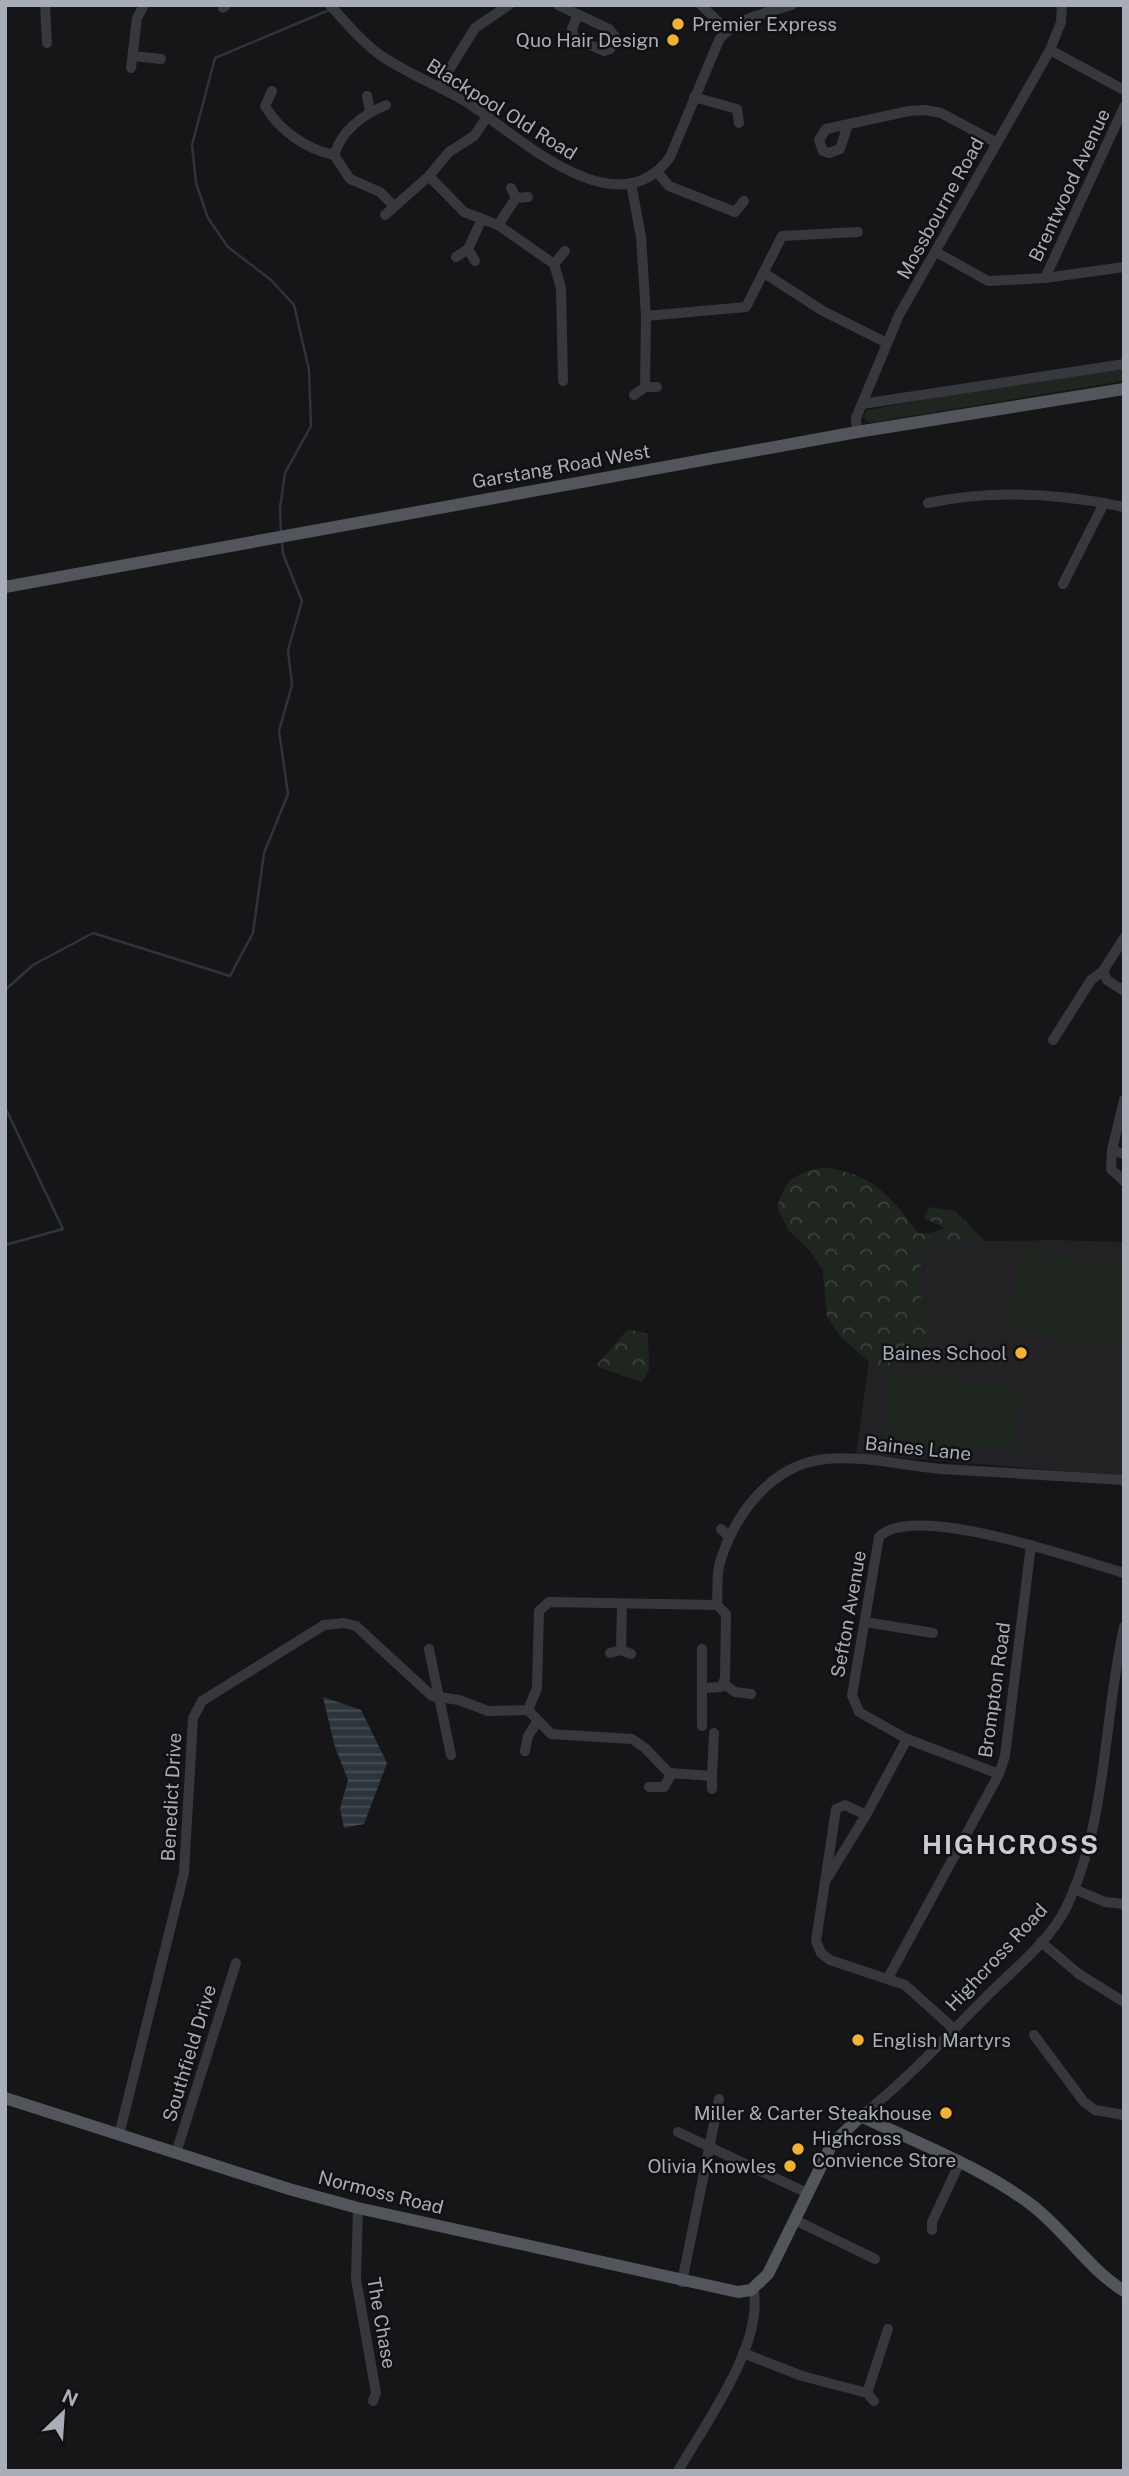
<svg xmlns="http://www.w3.org/2000/svg" width="1129" height="2476" viewBox="0 0 1129 2476" font-family="'Public Sans',sans-serif">
<defs>
<pattern id="forest-crowns" width="20" height="18" patternUnits="userSpaceOnUse" patternTransform="scale(1.75)"><rect width="20" height="18" fill="#1e261f"/><path d="M2 6a3 3 0 1 1 6 0M12 15a3 3 0 1 1 6 0" fill="none" stroke="#3c433d"/></pattern>
<pattern id="water-rules" width="6" height="5" patternUnits="userSpaceOnUse" patternTransform="scale(1.75)"><rect width="6" height="5" fill="#2c353c"/><path d="M0 2.5h6" fill="none" stroke="#485056"/></pattern>
</defs>
<rect width="100%" height="100%" fill="#161618"/>
<!-- built -->
<polygon fill="#222225" points="1058,1240 1124,1242 1124,1476 856,1454 869,1362 887,1371 929,1320 917,1286 925,1242"/>
<!-- grass -->
<g fill="#1e261f">
<polygon points="1124,367 1124,381 874,422 868,422 863,417 868,410 1034,379"/>
<polygon points="1022,1248 1124,1267 1124,1350 1007,1329"/>
<polygon points="889,1375 1020,1385 1016,1451 884,1442"/>
</g>
<!-- forest -->
<g fill="url(#forest-crowns)">
<path d="M 824,1167 C 874,1175 889,1194 918,1233 L 930,1233 L 945,1228 L 924,1218 L 929,1207 L 955,1211 L 986,1242 L 925,1243 L 917,1286 L 929,1320 L 925,1344 L 909,1365 L 887,1371 L 869,1362 L 840,1336 L 827,1317 L 823,1271 L 810,1251 L 788,1230 L 777,1207 C 787,1177 793,1175 824,1167 Z"/>
<polygon points="628,1329 648,1334 649,1371 642,1382 596,1366"/>
</g>
<!-- water -->
<polygon fill="url(#water-rules)" points="323,1697 361,1710 387,1763 364,1824 344,1828 340,1809 348,1780 335,1747"/>
<g fill="none" stroke-linecap="round" stroke-linejoin="round">
<!-- stream -->
<g stroke="#2c353c" stroke-width="2.5">
<polyline points="281,532 280,508 285,473 311,426 309,370 294,305 271,280 228,247 208,218 196,183 192,145 215,58 329,10"/>
<polyline points="5,990 33,965 93,933 230,976 253,933 264,853 288,794 279,731 292,685 288,650 302,601 283,554 282,542"/>
<polyline points="5,1107 63,1229 5,1245"/>
</g>
<!-- minor -->
<g stroke="#37383d" stroke-width="10">
<polyline points="45,5 47,43"/>
<path d="M 330,5 C 346,23 364,44 383,57 C 410,75 441,86 468,103 C 518,136 617,231 670,157 L 719,40 C 736,18 766,13 792,5"/>
<polyline points="558,5 609,29 615,37 610,49 604,51 574,38 572,29 578,15"/>
<polyline points="701,5 727,30"/>
<polyline points="223,8 226,5"/>
<polyline points="1050,50 1124,90"/>
<polyline points="133,56 161,59"/>
<polyline points="131,68 137,18 144,5"/>
<polyline points="439,86 475,28 509,5"/>
<path d="M 272,91 L 265,106 C 280,131 306,149 334,155 L 350,179 L 380,192 L 394,206"/>
<polyline points="367,96 370,111"/>
<polyline points="694,97 737,109 739,123"/>
<polyline points="848,125 840,149 829,153 823,151 819,140 826,129 909,111 925,110 941,113 997,143"/>
<path d="M 334,155 C 342,130 362,115 386,105"/>
<polyline points="658,173 669,186 735,212 744,201"/>
<polyline points="429,176 464,212 498,225 554,264 561,288 563,381"/>
<polyline points="631,183 641,237 646,316 645,387 634,395"/>
<polyline points="516,198 528,197"/>
<polyline points="385,215 429,176 449,152 474,136 487,117"/>
<polyline points="498,225 516,198 511,188"/>
<polyline points="468,249 475,261"/>
<polyline points="936,252 988,281 1045,278 1124,267"/>
<polyline points="456,257 468,249 481,221"/>
<polyline points="554,264 565,251"/>
<polyline points="764,273 823,311 887,343"/>
<polyline points="1045,278 1124,107"/>
<polyline points="646,316 746,307 782,236 858,232"/>
<polyline points="645,387 657,387"/>
<polyline points="862,404 1124,364"/>
<polyline points="857,432 856,418 899,315 1050,50 1061,22 1062,5"/>
<path d="M 928,503 C 994,489 1058,493 1124,507"/>
<polyline points="1063,584 1104,503"/>
<polyline points="1103,971 1124,938"/>
<polyline points="1103,971 1107,980 1124,991"/>
<polyline points="1053,1040 1091,980 1103,971"/>
<polyline points="1124,1100 1112,1150 1124,1154"/>
<polyline points="1112,1150 1111,1169 1124,1181"/>
<polyline points="721,1529 729,1537"/>
<polyline points="622,1605 621,1650 631,1654"/>
<path d="M 717,1605 C 718,1591 716,1575 720,1562 C 735,1514 771,1465 825,1459 C 863,1455 904,1466 942,1469 C 1003,1473 1063,1476 1124,1480"/>
<polyline points="865,1622 933,1633"/>
<polyline points="429,1649 451,1755"/>
<path d="M 702,1649 C 702,1676 702,1699 702,1726"/>
<polyline points="610,1653 621,1650"/>
<polyline points="724,1684 735,1692 751,1694"/>
<polyline points="528,1710 551,1734 632,1739 645,1748 669,1773 712,1776 714,1733"/>
<polyline points="907,1739 866,1815 845,1805 836,1809 816,1941 821,1953 830,1960 905,1985 954,2029"/>
<polyline points="525,1751 528,1736 537,1722"/>
<path d="M 999,1774 L 907,1739 L 859,1712 L 852,1695 L 879,1537 C 913,1501 1079,1560 1124,1573"/>
<polyline points="649,1787 664,1787 672,1773"/>
<polyline points="712,1789 712,1776"/>
<polyline points="828,1877 866,1815"/>
<polyline points="1074,1889 1105,1902 1124,1904"/>
<polyline points="1041,1942 1079,1974 1124,2002"/>
<polyline points="888,1978 999,1774 1005,1756 1031,1545"/>
<polyline points="1034,2035 1084,2102 1095,2110 1124,2115"/>
<path d="M 861,2116 C 907,2080 946,2037 988,1995 C 1014,1969 1049,1942 1066,1908 C 1108,1820 1103,1720 1124,1627"/>
<polyline points="678,2132 807,2193"/>
<polyline points="119,2135 184,1873 193,1718 202,1701 324,1625 344,1623 356,1626 432,1696 459,1700 488,1711 528,1710 537,1688 539,1611 549,1602 717,1605 726,1614 725,1679 721,1687 706,1688"/>
<polyline points="176,2153 236,1963"/>
<polyline points="358,2208 356,2279 376,2393 373,2401"/>
<polyline points="795,2220 875,2259"/>
<polyline points="932,2230 932,2222 960,2162"/>
<polyline points="682,2282 719,2099"/>
<polyline points="743,2353 802,2376 867,2393 874,2401"/>
<polyline points="867,2393 888,2329"/>
<path d="M 678,2471 C 705,2424 766,2342 753,2287"/>
</g>
<!-- major -->
<g stroke="#53555c" stroke-width="12">
<polyline points="5,587 857,432 1124,389"/>
<path d="M 5,2098 L 289,2189 L 358,2208 L 738,2292 L 751,2290 L 768,2274 L 832,2144 L 861,2116 C 919,2144 982,2167 1033,2206 C 1066,2232 1088,2268 1124,2291"/>
</g>
</g>
<!-- markers -->
<g fill="#f2b134" stroke="#111113" stroke-width="2.5">
<circle cx="678" cy="24" r="7"/>
<circle cx="673" cy="40" r="7"/>
<circle cx="1021" cy="1353" r="7"/>
<circle cx="858" cy="2040" r="7"/>
<circle cx="946" cy="2113" r="7"/>
<circle cx="798" cy="2149" r="7"/>
<circle cx="790" cy="2166" r="7"/>
</g>
<g text-anchor="middle" dominant-baseline="central" stroke-width="5" stroke-linejoin="round" paint-order="stroke">
<!-- poi labels -->
<g font-size="19" fill="#a8adb8" stroke="#111113" text-anchor="end">
<text x="692" y="24" text-anchor="start">Premier Express</text>
<text x="659" y="40">Quo Hair Design</text>
<text x="1007" y="1353">Baines School</text>
<text x="872" y="2040" text-anchor="start">English Martyrs</text>
<text x="932" y="2113">Miller &amp; Carter Steakhouse</text>
<text x="812" y="2138" text-anchor="start">Highcross<tspan x="812" dy="22">Convience Store</tspan></text>
<text x="776" y="2166">Olivia Knowles</text>
</g>
<!-- street labels -->
<g font-size="19" fill="#a8adb8" stroke="#111113">
<text transform="translate(502 109) rotate(32)">Blackpool Old Road</text>
<text transform="translate(1069 185) rotate(-65)">Brentwood Avenue</text>
<text transform="translate(940 208) rotate(-61)">Mossbourne Road</text>
<text transform="translate(561 466) rotate(-10)">Garstang Road West</text>
<text transform="translate(918 1448) rotate(6)">Baines Lane</text>
<text transform="translate(848 1614) rotate(-80)">Sefton Avenue</text>
<text transform="translate(994 1690) rotate(-82)">Brompton Road</text>
<text transform="translate(171 1797) rotate(-87)">Benedict Drive</text>
<text transform="translate(996 1957) rotate(-47)">Highcross Road</text>
<text transform="translate(189 2053) rotate(-73)">Southfield Drive</text>
<text transform="translate(381 2192) rotate(14)">Normoss Road</text>
<text transform="translate(382 2323) rotate(80)">The Chase</text>
</g>
<!-- district labels -->
<g font-size="26" font-weight="bold" letter-spacing="2" fill="#c9ccd4" stroke="#111113">
<text x="1011" y="1844">HIGHCROSS</text>
</g>
</g>
<!-- border -->
<rect width="1129" height="2476" fill="none" stroke="#a8adb8" stroke-width="14"/>
<!-- north arrow -->
<g transform="translate(63 2413) rotate(25)" stroke="#111113" stroke-width="5" paint-order="stroke">
<path d="M0-5L12 26L0 18L-12 26Z" fill="#a8adb8"/>
<text y="-10" font-size="19" font-weight="bold" text-anchor="middle" fill="#a8adb8">N</text>
</g>
</svg>
